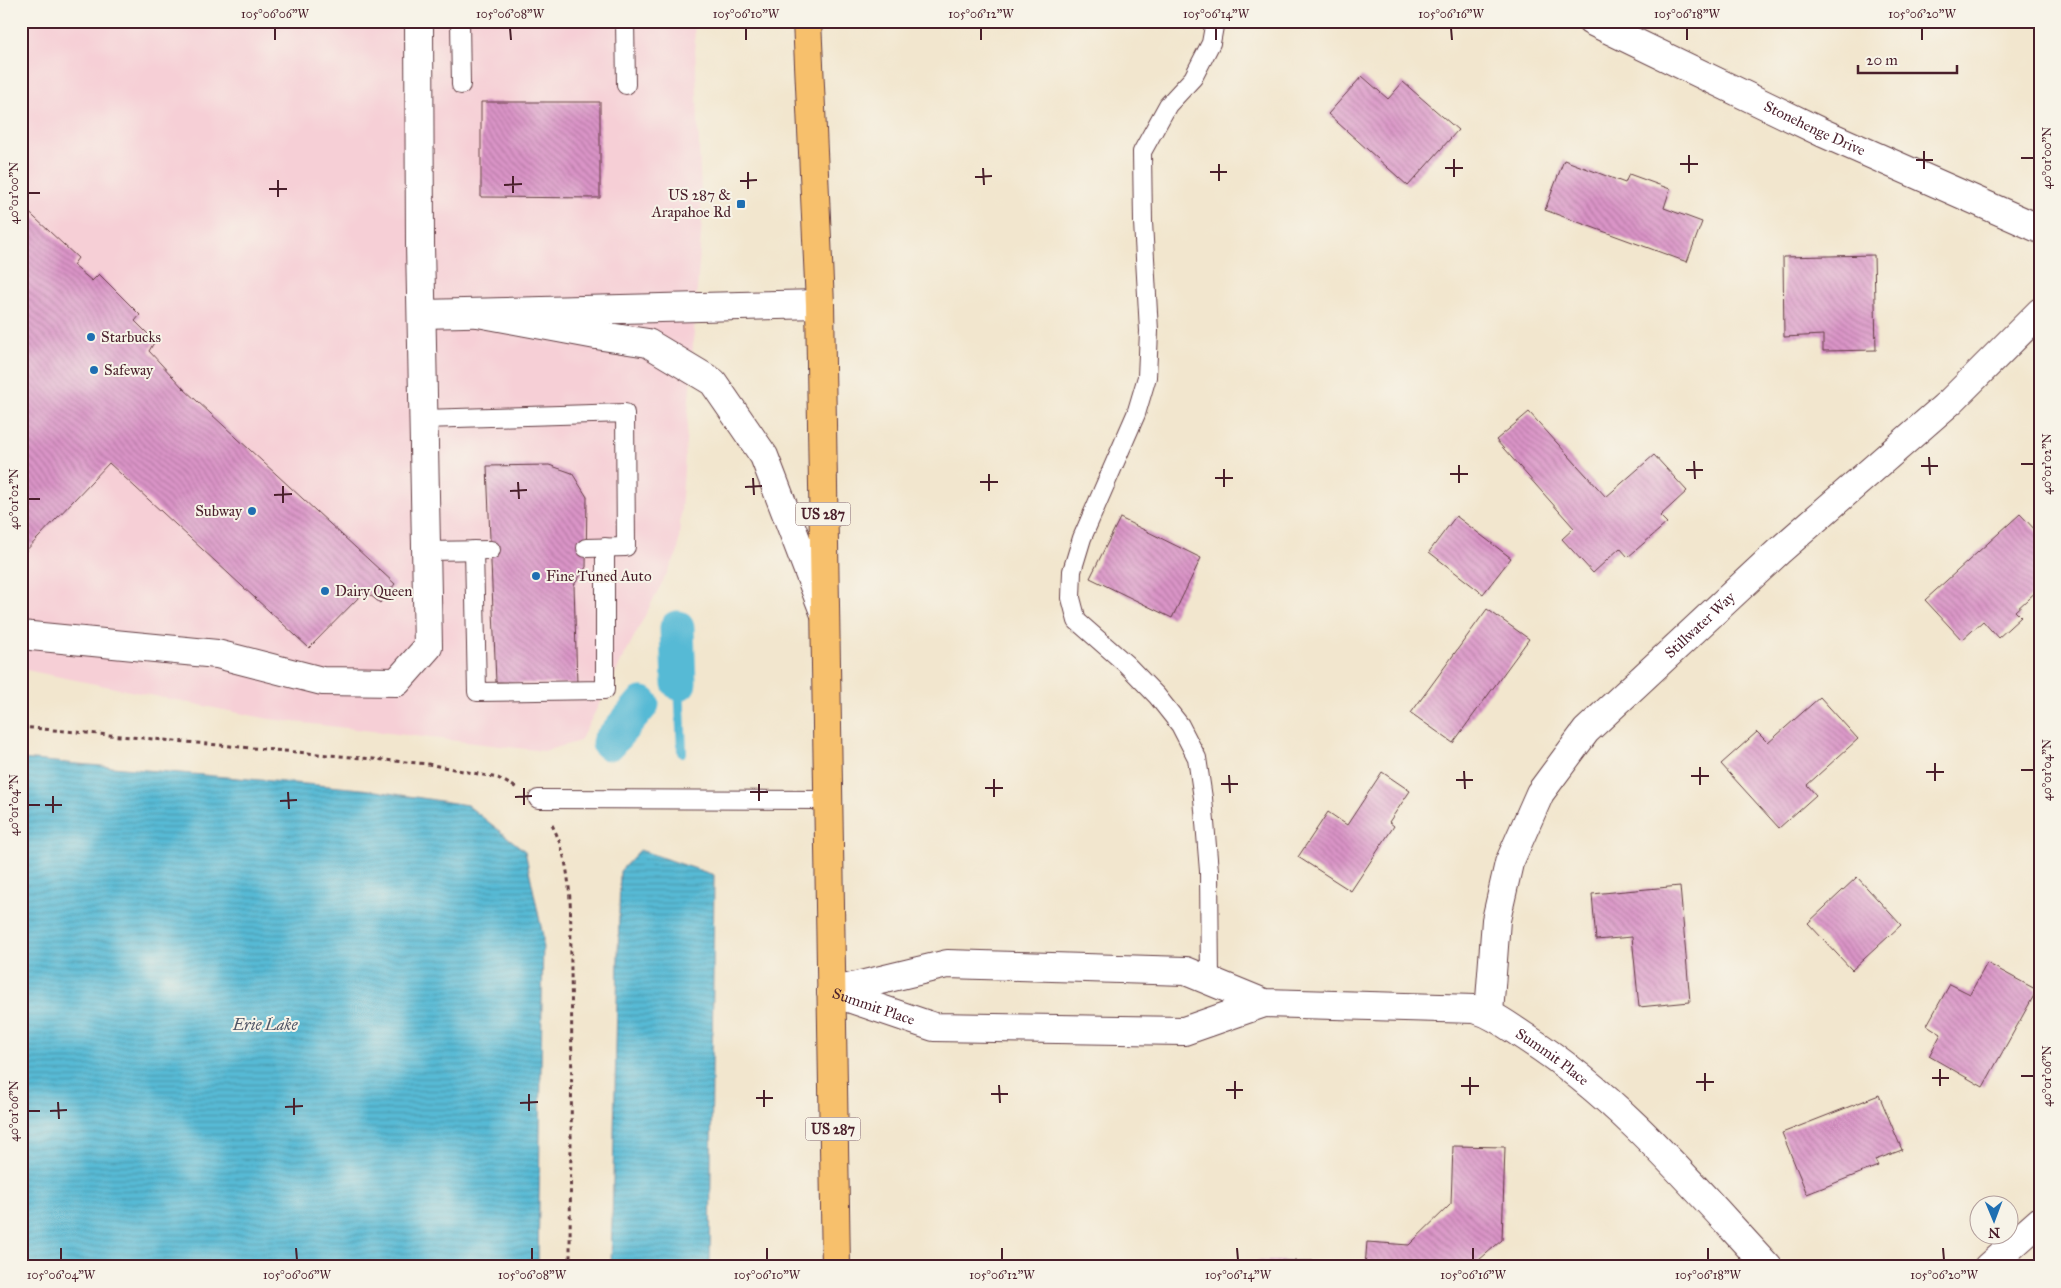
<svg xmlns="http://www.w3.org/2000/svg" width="2061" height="1288" viewBox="0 0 2061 1288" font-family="'IM FELL Great Primer',serif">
<defs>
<pattern id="water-rules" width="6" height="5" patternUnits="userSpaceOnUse" patternTransform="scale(1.25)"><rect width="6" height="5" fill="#57bad5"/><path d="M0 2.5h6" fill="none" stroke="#4a97ad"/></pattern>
<pattern id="building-back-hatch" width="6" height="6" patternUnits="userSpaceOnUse" patternTransform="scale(1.25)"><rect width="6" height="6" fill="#da94c7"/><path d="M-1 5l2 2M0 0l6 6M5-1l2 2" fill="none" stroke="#b378a2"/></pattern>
</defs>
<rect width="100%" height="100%" fill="#f7f3e8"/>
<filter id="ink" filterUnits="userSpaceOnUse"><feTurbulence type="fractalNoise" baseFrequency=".02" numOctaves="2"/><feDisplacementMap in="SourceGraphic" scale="10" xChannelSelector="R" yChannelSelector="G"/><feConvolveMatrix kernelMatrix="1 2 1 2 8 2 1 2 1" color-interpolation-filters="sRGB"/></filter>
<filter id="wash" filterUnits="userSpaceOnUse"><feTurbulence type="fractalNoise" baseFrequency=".0096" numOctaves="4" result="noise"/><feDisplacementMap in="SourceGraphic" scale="20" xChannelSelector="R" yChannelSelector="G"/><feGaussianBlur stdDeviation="1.12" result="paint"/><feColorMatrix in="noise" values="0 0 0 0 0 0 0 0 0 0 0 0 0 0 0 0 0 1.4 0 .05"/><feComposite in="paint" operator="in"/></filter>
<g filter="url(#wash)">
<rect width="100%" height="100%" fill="#f2e6ce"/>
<!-- built -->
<polygon fill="#f6cfd6" points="21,21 694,21 702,221 678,552 580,741 544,751 269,719 21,669"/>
<!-- water -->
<g fill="url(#water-rules)" stroke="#506c80">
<polygon points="21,759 362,789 467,805 525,851 543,936 538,1267 21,1267"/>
<polygon points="640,850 714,875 710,1267 611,1267 620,871"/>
</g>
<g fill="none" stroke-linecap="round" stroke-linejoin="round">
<!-- stream -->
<polyline stroke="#57bad5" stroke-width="10" points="679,683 682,752"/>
<!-- canal -->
<g stroke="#57bad5" stroke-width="35">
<polyline points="677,628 679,683"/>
<polyline points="609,743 642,704"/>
</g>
</g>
<g id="blocks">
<!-- building -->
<g fill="url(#building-back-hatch)">
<polygon points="1362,76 1388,99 1403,82 1458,130 1408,186 1328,114"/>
<polygon points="481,102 600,102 600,198 481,197"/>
<polygon points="1564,160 1625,183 1629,174 1670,189 1664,208 1702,222 1687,262 1545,210"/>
<polygon points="21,205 78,258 73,265 92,281 99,274 140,315 135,321 155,341 149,351 184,389 395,584 380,603 365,591 309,648 109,463 21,556"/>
<polygon points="1874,255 1876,350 1823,351 1823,335 1784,337 1783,257"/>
<polygon points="1529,412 1606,497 1654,455 1687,491 1660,516 1667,523 1628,557 1620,548 1593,573 1562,539 1574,528 1496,440"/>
<polygon points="549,465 572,473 587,497 586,567 574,585 577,684 496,682 487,466"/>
<polygon points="2020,514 2040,535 2040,575 2036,578 2040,583 2040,588 2015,611 2021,617 1998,638 1983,621 1962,640 1925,600"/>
<polygon points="1456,516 1511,558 1483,594 1429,552"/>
<polygon points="1120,518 1201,558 1172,618 1090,578"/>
<polygon points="1487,609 1529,639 1453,743 1411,713"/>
<polygon points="1820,697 1858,739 1807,785 1816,795 1779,828 1721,764 1757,732 1768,743"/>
<polygon points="1382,772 1410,791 1389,822 1394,826 1351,891 1298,857 1328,812 1347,825"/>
<polygon points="1857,877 1901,925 1852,970 1808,923"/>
<polygon points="1680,886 1690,1002 1639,1007 1632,937 1596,940 1592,894"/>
<polygon points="1987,963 2037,990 1983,1087 1929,1056 1941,1034 1927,1025 1950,984 1970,994"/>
<polygon points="1879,1095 1902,1150 1875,1160 1878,1166 1807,1194 1782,1133"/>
<polygon points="1453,1146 1505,1147 1502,1240 1471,1267 1365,1267 1367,1242 1409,1245 1451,1204"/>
<rect x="1256" y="1261" width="57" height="6"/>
</g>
</g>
</g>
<g filter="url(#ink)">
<use href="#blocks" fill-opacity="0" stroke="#633d43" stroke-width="1"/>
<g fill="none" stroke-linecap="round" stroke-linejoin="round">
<defs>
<g id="service">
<polyline points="460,21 461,85"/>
<polyline points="625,21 626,85"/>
<polyline points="423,419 625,413 626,547 586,548"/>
<polyline points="474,550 477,692 605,690 605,547"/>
<polyline points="426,551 491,550"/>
<polyline points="538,799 828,800"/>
<polyline points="1210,982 1209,871 1203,798 1197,758 1180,725 1157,696 1126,664 1077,621 1071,598 1072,571 1082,538 1136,414 1147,377 1149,331 1143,222 1142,152 1168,105 1193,78 1211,43 1215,21"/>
</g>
<g id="minor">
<path id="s1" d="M 1591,21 L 1823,133 L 2040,229"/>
<polyline points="478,313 596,335 648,343 713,382 764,456 824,612"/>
<polyline points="422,314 820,304"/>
<polyline points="21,635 217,654 322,681 397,682 428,647 420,244 419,21"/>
<path id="s2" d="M 831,992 L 947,964 L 1186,971 L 1264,1003 L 1475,1009 C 1495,1015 1511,1028 1528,1039 C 1621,1099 1693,1186 1768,1267"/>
<path id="s3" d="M 831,992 L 934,1027 L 1184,1031 L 1264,1003"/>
<path id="s4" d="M 1489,1013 L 1496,920 L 1509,863 L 1540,793 L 1586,731 L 1778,552 L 1951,401 L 2040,312"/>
<polyline points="1988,1267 2040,1221"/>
</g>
<polyline id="primary" points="807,21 820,304 836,1267"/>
</defs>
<!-- service casing -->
<use href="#service" stroke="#633d43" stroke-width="20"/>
<!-- minor casing -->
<use href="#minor" stroke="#633d43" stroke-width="30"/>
<!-- primary casing -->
<use href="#primary" stroke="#633d43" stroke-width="30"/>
<!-- path -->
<g stroke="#633d43" stroke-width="3" stroke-dasharray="4 4" stroke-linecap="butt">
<polyline points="21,727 428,764 498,778 517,788"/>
<path d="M 552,825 C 575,868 570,923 571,971 C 573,1069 570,1168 570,1267"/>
</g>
<!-- service -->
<use href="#service" stroke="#fff" stroke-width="18"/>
<!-- minor -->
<use href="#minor" stroke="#fff" stroke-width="28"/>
<!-- primary -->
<use href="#primary" stroke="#f7c06c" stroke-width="28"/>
</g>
</g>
<!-- ticks -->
<path fill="none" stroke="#4a1f2b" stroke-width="2" d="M 275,28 L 275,40M 510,28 L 511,40M 746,28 L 746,40M 981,28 L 981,40M 1216,28 L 1216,40M 1451,28 L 1452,40M 1687,28 L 1687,40M 1922,28 L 1922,40M 1924,151 L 1924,169M 1689,155 L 1689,173M 2021,158 L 2034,158M 1454,159 L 1454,177M 1916,160 L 1933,160M 1219,164 L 1219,181M 1680,164 L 1698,164M 983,168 L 984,185M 1445,168 L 1463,168M 748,172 L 748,189M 1210,172 L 1227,172M 513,176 L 513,193M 975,177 L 992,176M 278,180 L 278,197M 740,181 L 757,180M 504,185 L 522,184M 269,189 L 287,189M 28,193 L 40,193M 1929,457 L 1930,475M 1694,461 L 1695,479M 2021,464 L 2034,464M 1459,465 L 1459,483M 1921,466 L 1938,466M 1224,469 L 1224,487M 1686,470 L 1703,470M 989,474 L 989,491M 1450,474 L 1468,474M 753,478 L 754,495M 1215,478 L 1233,478M 518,482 L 519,499M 980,482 L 998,482M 283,486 L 283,503M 745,487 L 762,486M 510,491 L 527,490M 274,495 L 292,494M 28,499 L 40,499M 1935,763 L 1935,781M 1700,767 L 1700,785M 2021,770 L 2034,770M 1464,771 L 1465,789M 1926,772 L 1944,772M 1229,775 L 1230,793M 1691,776 L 1709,776M 994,779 L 994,797M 1456,780 L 1473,780M 759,784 L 759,801M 1221,784 L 1238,784M 524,788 L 524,805M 985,788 L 1003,788M 288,792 L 289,809M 750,792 L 768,792M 53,796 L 53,813M 515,797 L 532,796M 280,801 L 297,800M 28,805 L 40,805M 45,805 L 62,805M 1940,1069 L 1940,1086M 1705,1073 L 1705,1091M 2021,1076 L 2034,1076M 1470,1077 L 1470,1095M 1932,1078 L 1949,1078M 1235,1081 L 1235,1099M 1696,1082 L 1714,1082M 999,1085 L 1000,1103M 1461,1086 L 1479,1086M 764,1090 L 764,1107M 1226,1090 L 1243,1090M 529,1094 L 529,1111M 991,1094 L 1008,1094M 294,1098 L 294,1115M 756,1098 L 773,1098M 58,1102 L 59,1119M 520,1103 L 538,1102M 285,1107 L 303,1106M 28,1111 L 40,1111M 50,1111 L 67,1110M 61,1248 L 61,1260M 296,1248 L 297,1260M 532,1248 L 532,1260M 767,1248 L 767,1260M 1002,1248 L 1002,1260M 1237,1248 L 1238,1260M 1473,1248 L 1473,1260M 1708,1248 L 1708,1260M 1943,1248 L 1944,1260"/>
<!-- markers -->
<g fill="#1f6fb2" stroke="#f7f3e8" stroke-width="2">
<rect x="736" y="199" width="10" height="10" rx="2.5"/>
<circle cx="91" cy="337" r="5"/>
<circle cx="94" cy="370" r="5"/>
<circle cx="252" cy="511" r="5"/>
<circle cx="536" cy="576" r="5"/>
<circle cx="325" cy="591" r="5"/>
</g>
<g text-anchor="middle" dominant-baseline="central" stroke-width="4" stroke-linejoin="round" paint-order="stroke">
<!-- shield labels -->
<g fill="#f7f3e8" stroke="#7e5f64" stroke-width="1">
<rect x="795.5" y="502.5" width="55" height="23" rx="4"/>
<rect x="805.5" y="1117.5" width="55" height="23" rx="4"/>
</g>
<g font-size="14" font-weight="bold" fill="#4a1f2b">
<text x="823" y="514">US 287</text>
<text x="833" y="1129">US 287</text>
</g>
<!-- street labels -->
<g font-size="15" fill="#4a1f2b" stroke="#f7f3e8">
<text stroke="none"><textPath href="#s1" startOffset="248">Stonehenge Drive</textPath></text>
<text stroke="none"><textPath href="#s4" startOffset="461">Stillwater Way</textPath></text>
<text stroke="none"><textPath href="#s3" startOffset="45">Summit Place</textPath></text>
<text stroke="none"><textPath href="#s2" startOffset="745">Summit Place</textPath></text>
</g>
<!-- poi labels -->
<g font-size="15" fill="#4a1f2b" stroke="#f7f3e8" text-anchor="start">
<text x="731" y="195" text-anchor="end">US 287 &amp;<tspan x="731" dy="17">Arapahoe Rd</tspan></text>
<text x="101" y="337">Starbucks</text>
<text x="104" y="370">Safeway</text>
<text x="242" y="511" text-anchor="end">Subway</text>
<text x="546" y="576">Fine Tuned Auto</text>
<text x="335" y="591">Dairy Queen</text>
</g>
<!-- water labels -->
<g font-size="16" font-style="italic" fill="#4f5566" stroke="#f7f3e8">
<text x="265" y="1024">Erie Lake</text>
</g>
</g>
<!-- margin -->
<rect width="2061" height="1288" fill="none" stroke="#f7f3e8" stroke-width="55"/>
<!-- north arrow -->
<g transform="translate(1994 1220) rotate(179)"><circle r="24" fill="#f7f3e8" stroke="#b29e9c"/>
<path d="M0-4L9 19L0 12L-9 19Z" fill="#1f6fb2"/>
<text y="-8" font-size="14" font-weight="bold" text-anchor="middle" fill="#4a1f2b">N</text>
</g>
<!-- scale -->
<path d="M1858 65v8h99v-8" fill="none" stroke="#4a1f2b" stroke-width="2.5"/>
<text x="1866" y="65" font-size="15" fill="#4a1f2b" stroke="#f7f3e8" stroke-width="4" paint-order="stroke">20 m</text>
<rect x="28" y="28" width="2006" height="1232" fill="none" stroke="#4a1f2b" stroke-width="2"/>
<g font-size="12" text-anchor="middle" fill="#4a1f2b">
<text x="275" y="18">105°06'06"W</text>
<text x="510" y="18">105°06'08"W</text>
<text x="746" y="18">105°06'10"W</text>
<text x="981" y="18">105°06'12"W</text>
<text x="1216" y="18">105°06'14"W</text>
<text x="1451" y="18">105°06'16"W</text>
<text x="1687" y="18">105°06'18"W</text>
<text x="1922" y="18">105°06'20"W</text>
<text transform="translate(2047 158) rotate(-90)" y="4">40°01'00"N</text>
<text transform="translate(14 193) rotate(-90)" y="4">40°01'00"N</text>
<text transform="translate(2047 464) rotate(-90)" y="4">40°01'02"N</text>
<text transform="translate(14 499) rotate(-90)" y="4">40°01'02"N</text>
<text transform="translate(2047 770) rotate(-90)" y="4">40°01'04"N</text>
<text transform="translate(14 805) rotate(-90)" y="4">40°01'04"N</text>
<text transform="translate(2047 1076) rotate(-90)" y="4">40°01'06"N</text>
<text transform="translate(14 1111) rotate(-90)" y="4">40°01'06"N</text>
<text x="61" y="1279">105°06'04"W</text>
<text x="297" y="1279">105°06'06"W</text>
<text x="532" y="1279">105°06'08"W</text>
<text x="767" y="1279">105°06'10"W</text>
<text x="1002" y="1279">105°06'12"W</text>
<text x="1238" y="1279">105°06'14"W</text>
<text x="1473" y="1279">105°06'16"W</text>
<text x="1708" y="1279">105°06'18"W</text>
<text x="1944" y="1279">105°06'20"W</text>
</g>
</svg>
